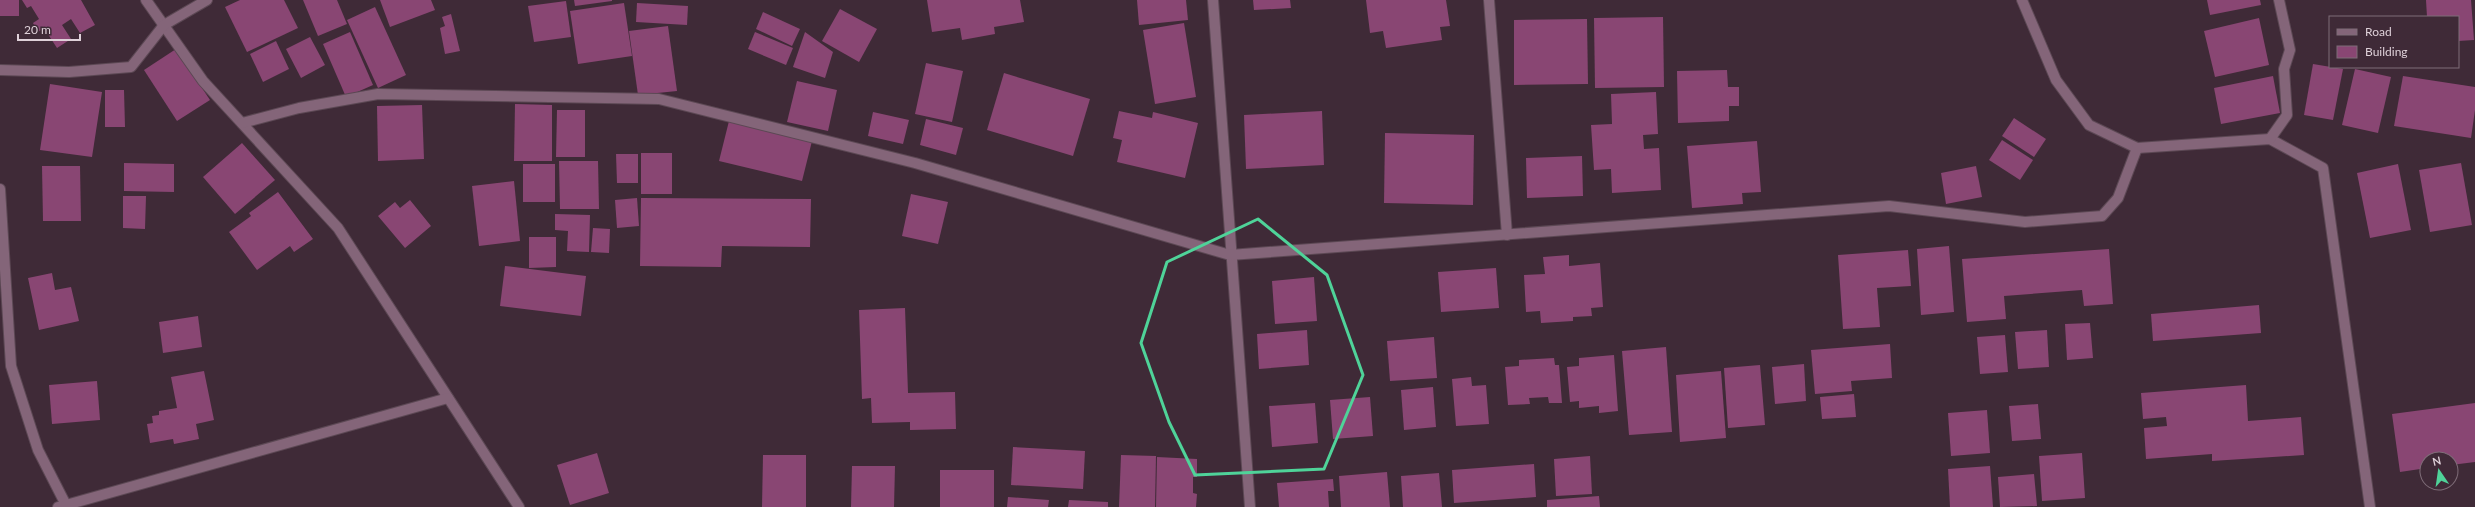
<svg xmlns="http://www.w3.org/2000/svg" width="2475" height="507" viewBox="0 0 2475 507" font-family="Lato,sans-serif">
<rect width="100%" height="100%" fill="#3f2a37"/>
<!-- building -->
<g fill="#894673">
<rect x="0" y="0" width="19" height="16"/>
<polygon points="22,0 81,0 95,25 80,33 71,19 62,25 71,39 57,48 44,28 38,32 33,23 39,19 31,6 27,8"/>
<polygon points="240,0 284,0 298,28 247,52 225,7"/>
<polygon points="303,0 337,0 347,24 318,36"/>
<polygon points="380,0 431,0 435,10 390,27"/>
<polygon points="574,0 612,0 612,1 575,6"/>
<polygon points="927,0 1020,0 1024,22 994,27 995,34 962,40 960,28 932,32"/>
<polygon points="1137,0 1186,0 1188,20 1139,25"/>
<polygon points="1253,0 1290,0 1291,8 1254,10"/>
<polygon points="1366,0 1446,0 1450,26 1440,27 1442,40 1386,48 1383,31 1370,33"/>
<polygon points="2207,0 2260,0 2261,5 2210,15"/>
<polygon points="2426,0 2471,0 2474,40 2458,41 2458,17 2427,17"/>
<polygon points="566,1 571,37 534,42 528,6"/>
<polygon points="624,3 632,56 578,64 570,11"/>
<polygon points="637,3 688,6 687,25 636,22"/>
<polygon points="375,7 406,75 378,88 347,20"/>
<polygon points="840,9 877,29 859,62 822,41"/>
<polygon points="763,12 800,29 792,46 756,29"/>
<polygon points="451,14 460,51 445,54 440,28 445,26 442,17"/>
<polygon points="1663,17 1664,87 1595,88 1594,18"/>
<polygon points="2259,18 2269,65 2215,77 2204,31"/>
<polygon points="1587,19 1588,84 1514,85 1514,20"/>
<polygon points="1184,23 1196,97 1155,104 1143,30"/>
<polygon points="668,26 677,91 638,95 629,31"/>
<polygon points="350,32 373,85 346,97 323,44"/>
<polygon points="755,32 793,48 786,65 748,49"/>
<polygon points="805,32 833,52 825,78 793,67"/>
<polygon points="310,37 325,65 301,78 286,49"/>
<polygon points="276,41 289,69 263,82 250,54"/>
<polygon points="176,49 210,100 177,121 144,70"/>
<polygon points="926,63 963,71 952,122 915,114"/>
<polygon points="2313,64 2343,69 2333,120 2304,115"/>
<polygon points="2355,69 2391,77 2378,133 2342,125"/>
<polygon points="1727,70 1728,87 1739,87 1739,106 1729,106 1729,121 1678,123 1677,71"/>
<polygon points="1004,73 1090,99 1073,156 987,130"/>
<polygon points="2273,76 2280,113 2221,124 2214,88"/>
<polygon points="2403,76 2475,87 2475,110 2471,138 2394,126"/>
<polygon points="797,81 837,90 828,131 787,122"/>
<polygon points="50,84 102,92 92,157 40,150"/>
<polygon points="105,90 124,90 125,127 105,127"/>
<polygon points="1656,92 1658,134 1643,135 1644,149 1659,148 1661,190 1612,193 1611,169 1594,170 1591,125 1612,124 1611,94"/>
<polygon points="515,104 552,105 552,161 514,161"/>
<polygon points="422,105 424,159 378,161 377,106"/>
<polygon points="557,110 585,110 585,157 556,157"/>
<polygon points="1119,111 1152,118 1153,112 1198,123 1185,178 1117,162 1122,140 1113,138"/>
<polygon points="1322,111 1324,165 1246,169 1244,115"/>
<polygon points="873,112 909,120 903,144 868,136"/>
<polygon points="2014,118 2046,139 2034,157 2002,136"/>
<polygon points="926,119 963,128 956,155 920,145"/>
<polygon points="729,121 812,141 802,181 719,161"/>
<polygon points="1385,133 1474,135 1473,205 1384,203"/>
<polygon points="2002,140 2033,160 2020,180 1989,160"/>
<polygon points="1757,141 1761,192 1742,193 1743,204 1692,208 1687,146"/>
<polygon points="242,143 275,180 235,214 203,177"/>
<rect x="641" y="153" width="31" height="41"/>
<polygon points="616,154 638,154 638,183 617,183"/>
<polygon points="1582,156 1583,196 1527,198 1526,158"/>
<polygon points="559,161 598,161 599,209 560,209"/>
<polygon points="124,163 174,164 174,192 124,191"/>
<polygon points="2461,163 2472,225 2430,232 2419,170"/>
<rect x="523" y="164" width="32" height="38"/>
<polygon points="2398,164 2411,230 2370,238 2357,173"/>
<polygon points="42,166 80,166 81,221 43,221"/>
<polygon points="1976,166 1982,197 1946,204 1941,173"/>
<polygon points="514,181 520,241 479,246 472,186"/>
<polygon points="278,192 313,239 294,252 290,246 257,270 229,232 251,216 249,213"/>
<polygon points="911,194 948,202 938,244 902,236"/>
<polygon points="123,196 146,196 145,229 123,228"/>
<polygon points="637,198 639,226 617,228 615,200"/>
<polygon points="641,198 811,199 810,247 722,246 721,267 640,266"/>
<polygon points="410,200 431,226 405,248 378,216 395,202 400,208"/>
<polygon points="555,214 590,215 589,252 567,251 568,231 555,230"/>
<polygon points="593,228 610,229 609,253 591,252"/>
<polygon points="529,237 556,237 556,267 529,268"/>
<polygon points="1949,246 1954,312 1921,315 1917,249"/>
<polygon points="2109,249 2113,304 2084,306 2082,290 2004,296 2006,319 1967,322 1962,259"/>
<polygon points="1908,250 1911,286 1877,288 1880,327 1843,329 1838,255"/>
<polygon points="1569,255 1569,266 1600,263 1603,307 1591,308 1592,316 1573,317 1573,321 1541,323 1540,311 1526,312 1524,275 1545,274 1543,257"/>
<polygon points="505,266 586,276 581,316 500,306"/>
<polygon points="1496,268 1499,308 1441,312 1438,272"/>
<polygon points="52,273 55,290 71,287 79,321 39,330 28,278"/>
<polygon points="1314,277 1317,321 1275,324 1272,281"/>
<polygon points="2259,305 2261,333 2153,341 2151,314"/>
<polygon points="905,308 908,393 955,392 956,429 910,430 910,422 872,423 871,398 862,399 859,310"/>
<polygon points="198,316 202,347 163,353 159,322"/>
<polygon points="2090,323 2093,358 2067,360 2065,324"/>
<polygon points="1307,330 1309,365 1259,369 1257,334"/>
<polygon points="2047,330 2049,367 2018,369 2015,332"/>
<polygon points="2005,335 2008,372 1980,374 1977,337"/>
<polygon points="1434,337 1437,378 1390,381 1387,341"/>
<polygon points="1890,344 1892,378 1851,381 1852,391 1815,394 1811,350"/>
<polygon points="1666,347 1672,432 1629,435 1622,351"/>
<polygon points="1614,355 1618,411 1599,413 1599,406 1579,408 1579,401 1570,402 1567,367 1579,366 1579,358"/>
<polygon points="1554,358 1555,365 1559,365 1562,403 1549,403 1548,397 1529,398 1530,404 1508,405 1505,367 1519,366 1519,360"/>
<polygon points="1804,364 1806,401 1775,404 1772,367"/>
<polygon points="1760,365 1765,425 1728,428 1724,368"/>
<polygon points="204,371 214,420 196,424 199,439 174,444 173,439 150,443 147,424 153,423 152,416 159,415 159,411 177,408 171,377"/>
<polygon points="1721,371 1726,438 1680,442 1676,375"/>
<polygon points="1471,377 1472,386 1486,385 1489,424 1456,426 1452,379"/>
<polygon points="97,381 100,420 52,424 49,385"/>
<polygon points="2246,385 2248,421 2301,417 2304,455 2212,461 2212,454 2146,459 2144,428 2167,426 2166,417 2143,419 2141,393"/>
<polygon points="1433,387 1436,427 1404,430 1401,390"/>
<polygon points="1854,394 1856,417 1822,419 1820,397"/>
<polygon points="1370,397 1373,436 1333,439 1330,400"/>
<polygon points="1315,403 1318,443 1272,447 1269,406"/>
<polygon points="2475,403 2475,462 2451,465 2451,459 2427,459 2427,468 2400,472 2392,414"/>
<polygon points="2038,404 2041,439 2012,441 2009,406"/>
<polygon points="1987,410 1990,453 1951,456 1948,413"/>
<polygon points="1013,447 1085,451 1083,489 1011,485"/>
<polygon points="597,453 609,493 570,505 557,465"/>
<polygon points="2082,453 2085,498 2042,501 2039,456"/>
<polygon points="763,455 806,455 806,507 762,507"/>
<polygon points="1121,455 1156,456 1155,507 1119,507"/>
<polygon points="1590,456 1592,494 1556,496 1554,459"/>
<polygon points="1157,457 1197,459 1197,477 1193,477 1193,493 1197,494 1196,507 1156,507"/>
<polygon points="1534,464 1536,497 1454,503 1452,470"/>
<polygon points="852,466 895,466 894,507 851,507"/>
<polygon points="1990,466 1993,507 1950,507 1948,469"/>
<rect x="940" y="470" width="54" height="37"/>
<polygon points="1387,472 1390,507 1341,507 1339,476"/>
<polygon points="1439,473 1442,507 1403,507 1401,476"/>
<polygon points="2034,474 2037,506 2000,507 1998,477"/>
<polygon points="1333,479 1334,491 1328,491 1329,507 1279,507 1277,483"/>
<polygon points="1599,496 1600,507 1547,507 1547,500"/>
<polygon points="1008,497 1049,500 1048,507 1007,507"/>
<polygon points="1069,500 1108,502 1108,507 1068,507"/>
</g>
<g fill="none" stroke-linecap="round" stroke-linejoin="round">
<defs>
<g id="minor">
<polyline points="146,0 203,81 338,228 519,507"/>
<polyline points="1213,0 1250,507"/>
<polyline points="1489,0 1507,235"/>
<polyline points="2022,0 2056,80 2089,125 2137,148 2270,139 2323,168 2370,507"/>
<polyline points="0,70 69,72 131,67 164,25 207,0"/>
<polyline points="242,123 299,108 378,94 659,99 915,163 1230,255 1889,206 2025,222 2102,216 2118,198 2137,148"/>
<polyline points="2270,139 2287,115 2284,69 2290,50 2279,0"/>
<polyline points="0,189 11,366 38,450 66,505 58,507"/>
<polyline points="66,505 448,398"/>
</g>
</defs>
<!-- minor casing -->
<use href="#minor" stroke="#5c4854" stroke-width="12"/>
<!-- minor -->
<use href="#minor" stroke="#846579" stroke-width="10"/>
</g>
<!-- marked area -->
<path fill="none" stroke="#4fd399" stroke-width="3" stroke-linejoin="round" d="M 1258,219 L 1327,275 L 1363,375 L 1324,469 L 1195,475 L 1169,422 L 1141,343 L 1167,262 Z"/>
<!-- legend -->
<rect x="2329" y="16" width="130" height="52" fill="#3f2a37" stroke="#7f6d78"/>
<rect x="2337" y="29" width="20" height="6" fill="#846579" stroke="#7f6d78"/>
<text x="2365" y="36" font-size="12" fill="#dfd1d9">Road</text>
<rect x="2337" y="46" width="20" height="12" fill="#894673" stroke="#7f6d78"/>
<text x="2365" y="56" font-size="12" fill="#dfd1d9">Building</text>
<!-- north arrow -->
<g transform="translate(2439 471) rotate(347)"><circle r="19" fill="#3f2a37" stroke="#7f6d78"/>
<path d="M0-3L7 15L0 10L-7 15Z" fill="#4fd399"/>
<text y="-6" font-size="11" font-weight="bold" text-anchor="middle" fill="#dfd1d9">N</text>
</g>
<!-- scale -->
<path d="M18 34v6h62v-6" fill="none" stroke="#dfd1d9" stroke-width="2"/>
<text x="24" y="34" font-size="12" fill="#dfd1d9" stroke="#3f2a37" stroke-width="3" paint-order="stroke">20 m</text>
</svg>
